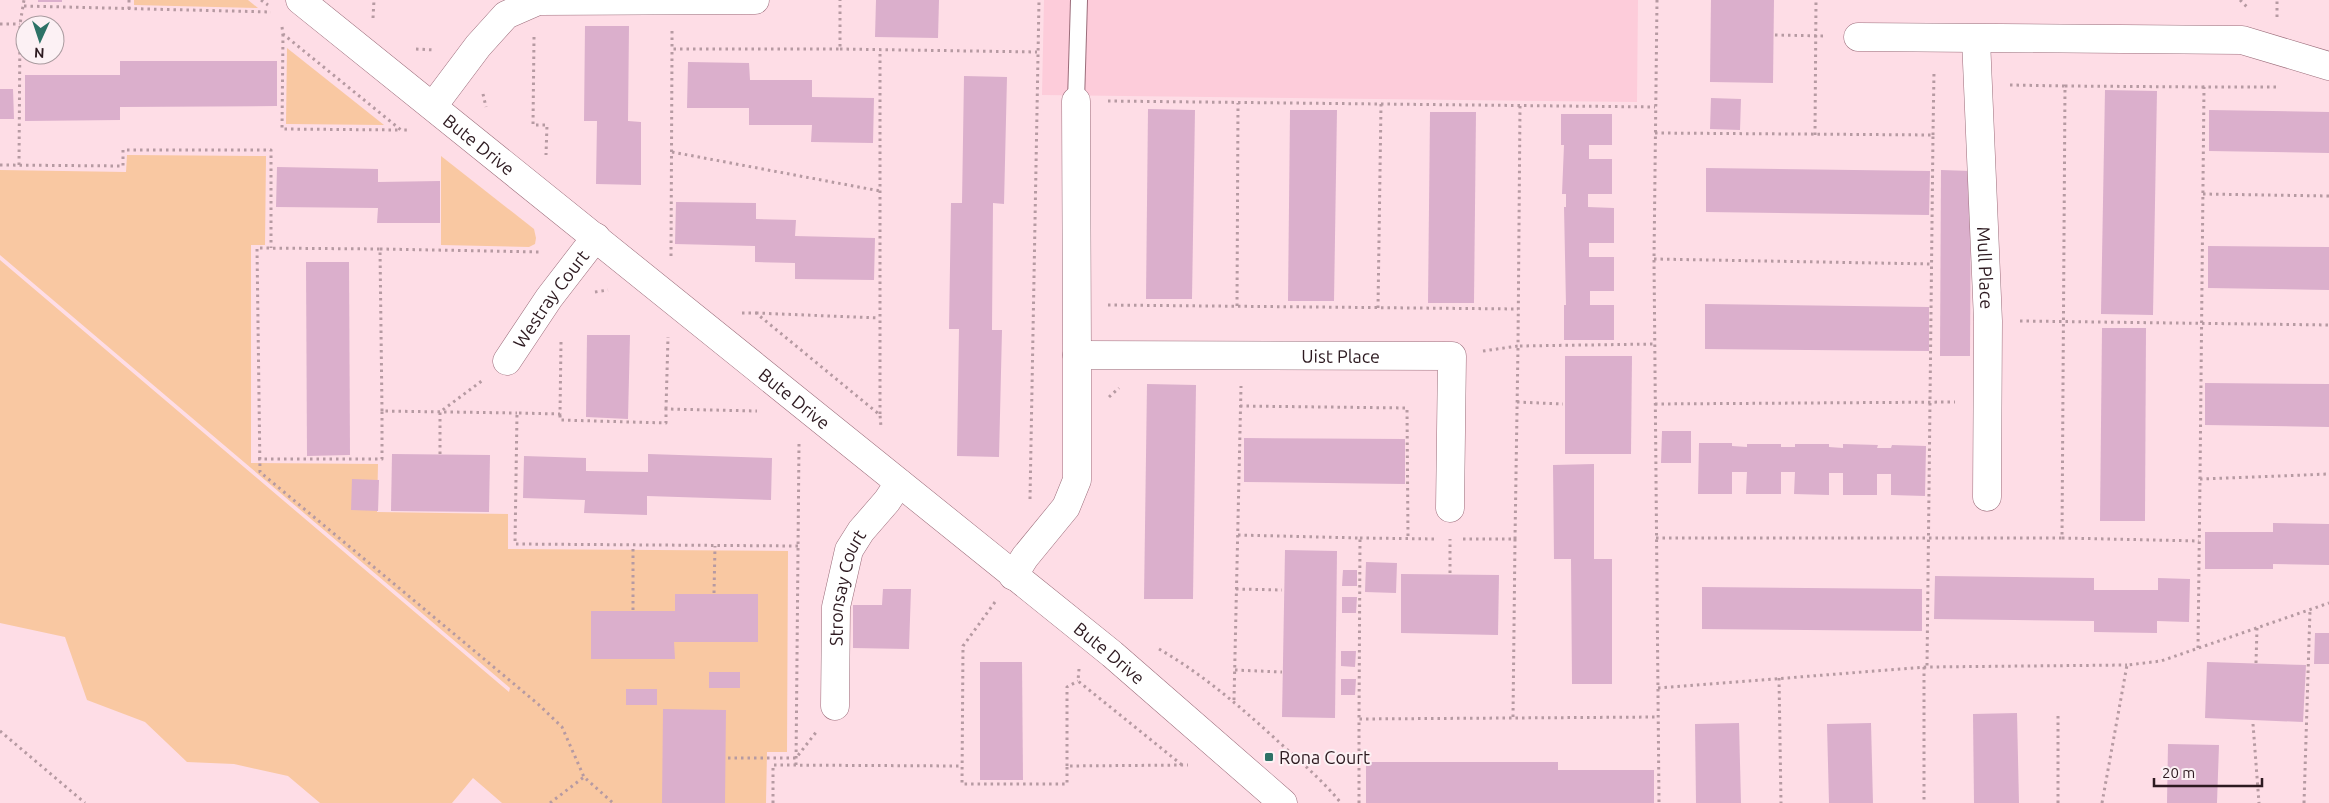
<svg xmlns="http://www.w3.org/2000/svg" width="2329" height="803" viewBox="0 0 2329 803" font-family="Ubuntu,sans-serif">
<rect width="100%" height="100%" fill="#fedde6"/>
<!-- built -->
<polygon fill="#fdccda" points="1044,0 1638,0 1637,102 1042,95"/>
<!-- green -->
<g fill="#f9c8a2">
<polygon points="134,0 248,0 258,8 134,5"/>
<polygon points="287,48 384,125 286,124"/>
<polygon points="127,155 266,156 265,245 251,245 251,463 378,464 377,512 508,514 508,549 788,551 787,752 767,752 766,803 502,803 473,778 452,803 320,803 288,776 234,764 187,762 145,722 87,700 65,637 0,623 0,260 509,692 510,688 0,255 0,170 126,172"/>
<polygon points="441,156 534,229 536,238 535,244 529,247 441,245"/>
</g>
<!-- building -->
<g fill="#dbafcc">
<rect x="38" y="0" width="24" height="2"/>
<polygon points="876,0 939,0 938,38 875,37"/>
<polygon points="1711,0 1774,0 1773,83 1710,82"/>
<polygon points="585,26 629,26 628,121 641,122 641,185 596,184 597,121 584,121"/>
<polygon points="120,61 277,61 277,106 120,107 120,120 25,121 25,75 120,75"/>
<polygon points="688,62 749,63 750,80 812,80 812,97 874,98 873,143 811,142 812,125 749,125 749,108 687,108"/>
<polygon points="964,76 1007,77 1004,204 993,203 992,330 1002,330 999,457 957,456 959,329 949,329 951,203 962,203"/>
<polygon points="0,89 13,89 14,119 0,119"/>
<polygon points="2105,90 2157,91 2153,315 2101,314"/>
<polygon points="1711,98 1741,99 1740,130 1710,129"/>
<polygon points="1148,109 1195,110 1192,299 1146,299"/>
<polygon points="1290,110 1337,110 1334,301 1288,301"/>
<polygon points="2209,110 2329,112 2329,153 2209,151"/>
<polygon points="1430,112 1476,112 1474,303 1428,303"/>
<polygon points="1561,114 1612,114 1612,145 1589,145 1589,159 1612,159 1612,194 1588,194 1588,207 1614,208 1614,243 1589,243 1589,257 1614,257 1614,291 1590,291 1590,305 1614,305 1614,340 1564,340 1564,305 1566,305 1564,207 1566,207 1566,194 1562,194 1564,145 1561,145"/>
<polygon points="277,167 378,169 378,182 440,181 440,223 377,223 378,208 276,207"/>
<polygon points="1706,168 1930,171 1929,215 1706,212"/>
<polygon points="1941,170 1971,171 1970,356 1940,356"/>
<polygon points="676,202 756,203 756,219 796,220 795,236 875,238 874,280 795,279 795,263 755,262 755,246 675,244"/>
<polygon points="2208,246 2329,247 2329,290 2208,288"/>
<polygon points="306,262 349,262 350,455 307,456"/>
<polygon points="1705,304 1929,307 1929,351 1705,349"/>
<polygon points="2102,328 2146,328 2145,521 2100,521"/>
<polygon points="587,335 630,335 628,419 586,417"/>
<polygon points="1565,356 1632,356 1631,454 1565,454"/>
<polygon points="2205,383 2329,384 2329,427 2205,425"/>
<polygon points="1147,384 1196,385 1193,599 1144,599"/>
<polygon points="1662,431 1691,431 1691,463 1661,463"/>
<polygon points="1244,438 1405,439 1405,484 1244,482"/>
<polygon points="1699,443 1732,443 1732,446 1747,447 1747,444 1781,444 1781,447 1795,447 1795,444 1829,444 1829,447 1843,448 1843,444 1878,445 1877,448 1891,448 1892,445 1926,446 1925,496 1891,495 1891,474 1877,474 1877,495 1843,495 1843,473 1829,473 1829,495 1794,494 1795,472 1781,472 1781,494 1746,494 1747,472 1732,472 1732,494 1698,494"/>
<polygon points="392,454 490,455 489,512 391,511"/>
<polygon points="648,454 772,458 771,500 647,496 647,515 584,513 585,500 523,498 524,456 586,458 586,471 648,472"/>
<polygon points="1594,464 1594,559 1612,559 1612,684 1572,684 1571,559 1554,559 1553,465"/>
<polygon points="352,479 379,480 378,511 351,510"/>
<polygon points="2273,523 2329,524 2329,565 2273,564 2273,569 2205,569 2205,532 2273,532"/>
<polygon points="1285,550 1337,551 1335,718 1282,717"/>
<polygon points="1366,562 1397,563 1396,593 1365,592"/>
<polygon points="1343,570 1357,570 1357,586 1342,586"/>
<polygon points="1401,574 1499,575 1498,635 1401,633"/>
<polygon points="1935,576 2094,578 2094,590 2158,590 2158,578 2190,579 2189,622 2157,621 2157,633 2094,632 2094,621 1934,619"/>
<polygon points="1702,587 1922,589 1922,631 1702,629"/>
<polygon points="883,589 911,589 909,649 853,648 853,605 882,605"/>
<polygon points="675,594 758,594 758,642 674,642 675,659 591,659 591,611 675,611"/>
<polygon points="1342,597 1357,597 1356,613 1342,613"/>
<polygon points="2315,633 2329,633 2329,664 2314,664"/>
<polygon points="1341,651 1356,651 1355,667 1341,666"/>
<polygon points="980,662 1022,662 1023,780 980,780"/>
<polygon points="2207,662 2306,665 2303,722 2205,718"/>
<rect x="709" y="672" width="31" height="16"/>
<polygon points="1341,679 1356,679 1355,695 1341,695"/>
<rect x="626" y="689" width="31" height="16"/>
<polygon points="663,709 726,710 725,803 662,803"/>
<polygon points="2017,713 2019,803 1974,803 1973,714"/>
<polygon points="1739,723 1741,803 1696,803 1695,724"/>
<polygon points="1871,723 1873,803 1829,803 1827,724"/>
<polygon points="2168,744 2219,745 2217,803 2167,803"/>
<polygon points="1366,762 1558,762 1558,770 1654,770 1654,803 1366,803"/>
</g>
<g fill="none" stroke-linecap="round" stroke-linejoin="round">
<defs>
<polyline id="lane" points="1076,101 1079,0"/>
<g id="street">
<polyline points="1858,37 2242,40 2329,66"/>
<path id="s1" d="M 1976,39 L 1988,321 L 1987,497"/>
<polyline points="1076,101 1077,355"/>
<polyline points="433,106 478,46 506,15 538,1 755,0"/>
<path id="s2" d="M 507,361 L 549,298 L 596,237"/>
<path id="s3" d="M 1013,576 L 1025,557 L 1066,507 L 1077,480 L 1077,355 L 1452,356 L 1450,508"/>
<path id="s4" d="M 835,706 L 836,607 L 849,550 L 861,531 L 887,501 L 899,483"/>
</g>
<g id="secondary">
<path id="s5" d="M 300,0 L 1112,654 L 1283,803"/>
</g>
</defs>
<!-- lane casing -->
<use href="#lane" stroke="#9b6c7a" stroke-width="18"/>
<!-- street casing -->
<use href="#street" stroke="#9b6c7a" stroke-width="29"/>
<!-- secondary casing -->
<use href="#secondary" stroke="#9b6c7a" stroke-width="29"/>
<!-- path -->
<g stroke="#b69aa2" stroke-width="3" stroke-dasharray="2.5 4" stroke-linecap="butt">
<polyline points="261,0 268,5"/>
<polyline points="1657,0 1654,259 1659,803"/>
<polyline points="2240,0 2248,8"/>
<polyline points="24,6 271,12"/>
<polyline points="129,9 129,0"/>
<polyline points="2277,17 2277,0"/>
<polyline points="373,18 374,0"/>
<polyline points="0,24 20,24"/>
<polyline points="282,27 283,34 401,130 408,130"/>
<polyline points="672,31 672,49 840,49 840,0"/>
<polyline points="283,34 282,129 400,130"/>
<polyline points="1775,35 1827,36"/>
<polyline points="534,37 533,125 547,125 546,155"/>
<polyline points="416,49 434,50"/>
<polyline points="840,49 1037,52"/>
<polyline points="2010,85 2065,86"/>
<polyline points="483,94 486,107"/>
<polyline points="1108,101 1655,107"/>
<polyline points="1655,133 1933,135 1927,667"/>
<polyline points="1815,135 1816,0"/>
<polyline points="1933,135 1934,71"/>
<polyline points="672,152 880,191"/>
<polyline points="0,165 123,166 123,150 271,150 271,248"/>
<polyline points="19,165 20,24 24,0"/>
<polyline points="2203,194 2329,196"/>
<polyline points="380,249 542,252"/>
<polyline points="671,256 672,49"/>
<polyline points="1654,259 1931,264"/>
<polyline points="595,292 608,290"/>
<polyline points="1108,305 1518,309"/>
<polyline points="1237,306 1238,103"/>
<polyline points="1378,308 1381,104"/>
<polyline points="742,313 756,313 880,415 881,427"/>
<polyline points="756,313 879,318"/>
<polyline points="2020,321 2329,325"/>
<polyline points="561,342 560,414 517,413 515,544 798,546"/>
<polyline points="1483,351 1518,346 1520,106"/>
<polyline points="1109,397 1119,388"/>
<polyline points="1517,402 1563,404"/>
<polyline points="1655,404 1955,402"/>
<polyline points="1240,406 1407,408 1408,538"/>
<polyline points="666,409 668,337"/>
<polyline points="382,411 380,249 257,248 260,472 538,704 562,727 584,777"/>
<polyline points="880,414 880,50"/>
<polyline points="560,415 560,420 666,423 666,409 757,411"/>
<polyline points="440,454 440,412 483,380"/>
<polyline points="258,459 382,459 382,411 517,413"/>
<polyline points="2200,479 2204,87 2279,87"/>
<polyline points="1030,499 1039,0"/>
<polyline points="1238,535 1360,538 1359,719"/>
<polyline points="1360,538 1437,539"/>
<polyline points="1656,538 2062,538 2065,86 2204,87"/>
<polyline points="2062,538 2199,541"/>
<polyline points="1463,539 1515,539 1513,717"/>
<polyline points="1515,539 1518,346 1655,344"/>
<polyline points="1450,573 1450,539"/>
<polyline points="1236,589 1282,590"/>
<polyline points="714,593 715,546"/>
<polyline points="995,602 963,646 962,784 1067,784 1067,766 1188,765"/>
<polyline points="633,610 633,545"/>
<polyline points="2198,648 2200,479 2329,474"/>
<path d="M 1159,649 C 1204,675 1243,709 1281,744 C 1302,763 1323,781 1341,803"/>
<polyline points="2256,663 2257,628"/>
<polyline points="1924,667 1924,803"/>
<polyline points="1079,669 1078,681 1182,765"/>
<polyline points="1235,670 1282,672"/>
<polyline points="1779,678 1781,803"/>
<polyline points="1658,688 1927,667 2127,665"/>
<polyline points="1234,700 1241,386"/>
<polyline points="2253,724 2259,803"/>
<polyline points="0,731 85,803"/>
<polyline points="728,758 796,758 817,731"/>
<polyline points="796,765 799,443"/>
<polyline points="1067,766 1067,687 1078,681"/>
<polyline points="550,803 584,777 613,803"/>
<polyline points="773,803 773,765 962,766"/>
<polyline points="1359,803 1359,719 1658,717"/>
<polyline points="2058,803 2058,713"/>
<polyline points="2102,803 2127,665 2161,661 2329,603"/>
<polyline points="2304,803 2310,610"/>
</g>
<!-- lane -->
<use href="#lane" stroke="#fff" stroke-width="16"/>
<!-- street -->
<use href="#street" stroke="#fff" stroke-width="28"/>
<!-- secondary -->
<use href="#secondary" stroke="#fff" stroke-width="28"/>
</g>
<!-- markers -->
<rect fill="#2d7266" stroke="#fcf1f4" stroke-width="2" x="1264" y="752" width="10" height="10" rx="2.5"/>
<g text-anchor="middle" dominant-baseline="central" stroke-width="4" stroke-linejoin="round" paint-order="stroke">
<!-- street labels -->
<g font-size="18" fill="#2d1a20" stroke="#fcf1f4">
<text stroke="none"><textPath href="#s5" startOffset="230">Bute Drive</textPath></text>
<text stroke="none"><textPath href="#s1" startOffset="229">Mull Place</textPath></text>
<text stroke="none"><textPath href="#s2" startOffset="76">Westray Court</textPath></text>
<text stroke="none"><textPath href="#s3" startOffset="505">Uist Place</textPath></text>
<text stroke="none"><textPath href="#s5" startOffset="635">Bute Drive</textPath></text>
<text stroke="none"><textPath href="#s4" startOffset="120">Stronsay Court</textPath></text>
<text stroke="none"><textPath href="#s5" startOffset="1040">Bute Drive</textPath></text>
</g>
<!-- poi labels -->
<g font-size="18" fill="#2d1a20" stroke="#fcf1f4" text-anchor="start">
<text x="1279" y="757">Rona Court</text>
</g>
</g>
<!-- north arrow -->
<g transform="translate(40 40) rotate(183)"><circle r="24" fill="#fcf1f4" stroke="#a99b9f"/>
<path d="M0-4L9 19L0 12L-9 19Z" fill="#2d7266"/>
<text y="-8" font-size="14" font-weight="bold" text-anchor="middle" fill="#2d1a20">N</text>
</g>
<!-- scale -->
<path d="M2154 778v8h108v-8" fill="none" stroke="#2d1a20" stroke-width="2.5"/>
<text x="2162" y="778" font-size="15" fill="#2d1a20" stroke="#fcf1f4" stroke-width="4" paint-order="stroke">20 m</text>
</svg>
